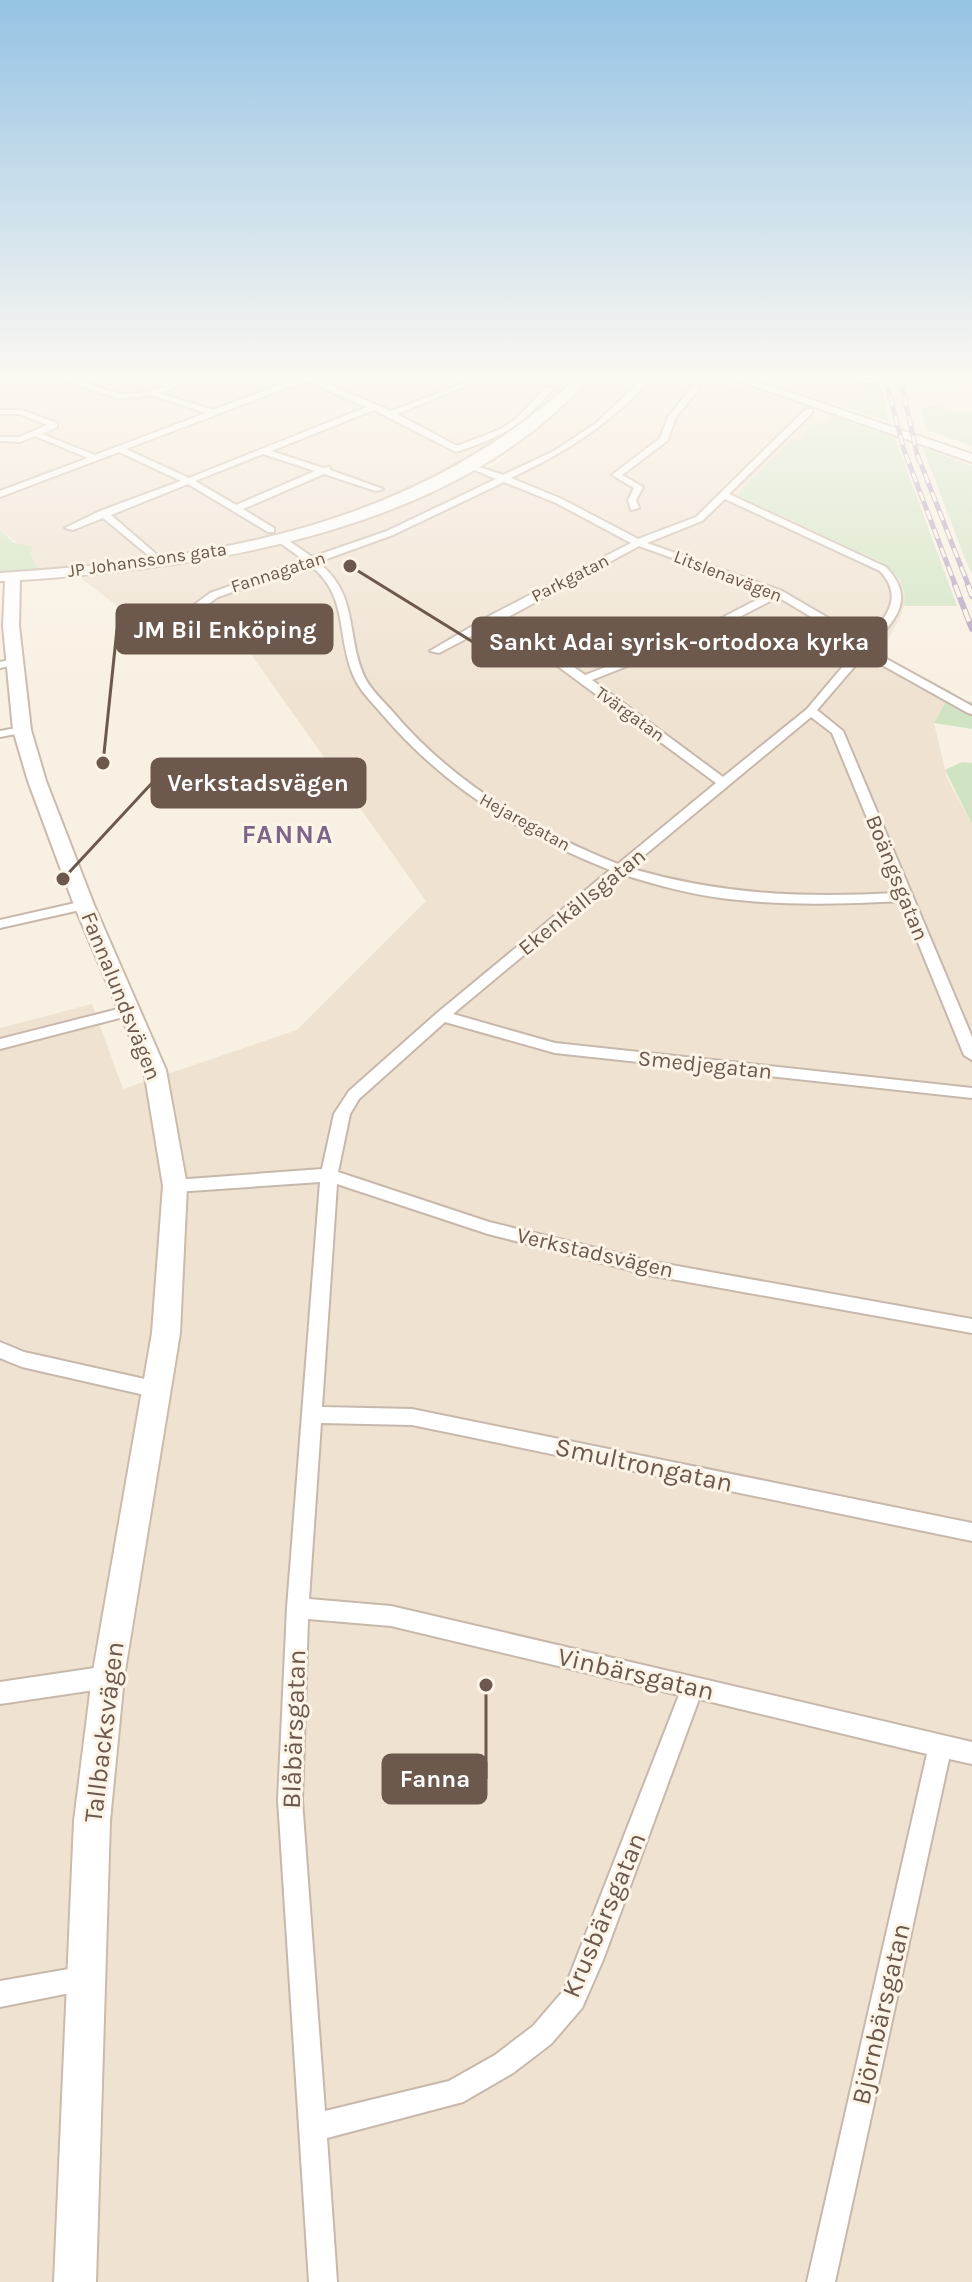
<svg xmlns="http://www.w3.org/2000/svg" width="972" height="2282" viewBox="0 0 972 2282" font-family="Karla,sans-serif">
<rect width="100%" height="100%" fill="#f8f0e2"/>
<!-- residential -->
<g fill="#efe2d1">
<polygon points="0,377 585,377 568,395 482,458 389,501 276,534 161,556 38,569 31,553 0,530"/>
<polygon points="599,377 693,377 766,394 832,418 737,495 863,553 897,573 904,586 905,601 902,614 880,654 951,691 934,723 947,778 972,824 972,2282 0,2282 0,1028 92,1004 123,1089 297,1030 426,901 248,650 151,632 81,578 165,568 276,547 400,508 494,465"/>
<polygon points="752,377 839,377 859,380 869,390 840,405"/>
</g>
<!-- green -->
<g fill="#d0e4c3">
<polygon points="854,377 880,377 889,422 840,405 869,390"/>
<polygon points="940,404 957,412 972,411 972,446 926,430 921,409"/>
<path d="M 827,414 L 895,438 L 957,606 L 904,606 C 907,584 898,574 881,562 L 737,495 L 791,439 L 800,441 L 812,424 L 828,422 L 831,418 Z"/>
<polygon points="923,448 972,466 972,574 965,559"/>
<polygon points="0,530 14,543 32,546 31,554 38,569 0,572"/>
<polygon points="947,699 972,702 972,729 934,723"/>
<polygon points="962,762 972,763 972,824 945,770"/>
</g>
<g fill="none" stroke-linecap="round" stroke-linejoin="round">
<defs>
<g id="street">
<polygon points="0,377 8,377 0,380"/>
<path d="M 54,377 C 75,375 96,389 116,393 C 131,397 151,391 166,386 L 144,377 C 154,377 166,383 176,382 C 185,381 192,377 201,377 L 160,393 L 213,410 L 300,377 L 311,377 L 391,411 L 480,377 L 489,377 L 397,414 L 457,446 L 501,429 L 516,419 L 546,387 L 553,389 C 520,427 504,436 456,452 L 374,410 L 271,451 L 323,468 L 330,467 L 330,470 L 383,489 L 376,491 L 324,474 L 243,509 L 274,528 L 274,532 L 268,532 L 188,484 L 111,515 L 163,560 L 165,562 L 160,565 L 103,518 L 73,530 L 65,528 L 100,511 L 181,481 L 119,452 L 0,497 L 0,491 L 88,458 L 35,436 L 20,442 L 0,441 L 0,437 L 19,437 L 47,425 L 20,414 L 0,414 L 0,410 L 21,410 L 57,423 L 57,427 L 42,434 L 95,455 L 206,413 L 152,395 L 119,399 ZM 305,381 L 367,407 L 189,478 L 126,449 ZM 263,454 L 315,471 L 236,505 L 195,481 Z"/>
<path d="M 645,377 L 653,377 C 609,425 569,450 511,478 L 562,499 L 638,539 L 696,517 L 806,409 L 812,409 L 812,413 L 729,494 L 886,567 C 916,599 896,618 873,645 L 883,657 L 972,706 L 972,714 L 968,713 L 875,661 L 867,652 L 817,710 L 843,731 L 972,1037 L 972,1060 L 964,1055 L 901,901 C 844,904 786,906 729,899 C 692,895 657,885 621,874 L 453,1014 L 555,1043 L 972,1088 L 972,1098 L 555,1053 L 445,1022 L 359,1099 L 350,1114 L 338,1172 L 489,1222 L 649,1261 L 972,1319 L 972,1333 L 649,1275 L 488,1234 L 337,1184 L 322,1407 L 412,1409 L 972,1523 L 972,1541 L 412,1425 L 321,1423 L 309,1599 L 391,1606 L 972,1742 L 972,1764 L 949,1759 L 835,2282 L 807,2282 L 927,1754 L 699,1699 L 603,1960 L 582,2008 L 551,2044 L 513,2073 L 463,2102 L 327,2138 L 337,2282 L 309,2282 L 278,1800 L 287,1608 L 320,1182 L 175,1192 L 169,1190 L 167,1186 L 169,1182 L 175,1180 L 322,1169 L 334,1114 L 349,1091 L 437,1013 L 610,870 C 523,836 443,786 382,714 C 371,701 359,690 353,675 C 336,634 349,596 310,565 L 218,597 L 163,637 L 154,635 L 210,593 L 304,560 L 276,540 L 276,536 L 282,536 L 312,557 L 387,531 L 496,479 L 467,467 L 467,463 L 503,475 L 554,451 L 595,424 ZM 504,482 L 556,503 L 631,543 L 493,614 L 430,651 L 439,653 L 498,622 L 716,783 L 618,864 C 532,830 452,782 392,711 C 383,701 371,690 365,678 C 345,635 360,596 318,562 L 393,535 ZM 725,499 L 880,571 C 905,598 885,618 866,640 L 782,591 L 647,543 L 702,521 ZM 639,546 L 770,593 L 685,637 L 685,641 L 693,641 L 778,597 L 860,646 L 807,709 L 723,777 L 592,680 L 650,657 L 650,653 L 642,653 L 585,675 L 506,618 ZM 811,717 L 832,733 L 898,893 C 800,898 723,895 629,868 ZM 308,1619 L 391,1626 L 679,1695 L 564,1990 L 533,2026 L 495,2055 L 449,2081 L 325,2111 L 302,1800 Z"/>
<polygon points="842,377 856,377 873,381 869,383"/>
<polygon points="692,387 699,389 676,417 667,441 622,475 643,487 636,500 639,508 631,510 628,500 634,488 612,475 660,438 668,417"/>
<polygon points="14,659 19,662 18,664 0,668 0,662"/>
<polygon points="22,727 26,728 26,732 0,737 0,731"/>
<polygon points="84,901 91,905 89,908 0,928 0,920"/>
<polygon points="130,1006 135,1008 137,1011 135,1014 0,1049 0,1039"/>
<polygon points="0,1342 24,1352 158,1382 165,1384 167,1390 165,1396 158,1398 22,1367 0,1358"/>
<polygon points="108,1666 116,1669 119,1677 116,1685 108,1688 0,1704 0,1682"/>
<polygon points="86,1966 95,1970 99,1979 95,1988 0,2007 0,1981"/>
</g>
<g id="secondary">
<path d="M 578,377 L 590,377 C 457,530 211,568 20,580 L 19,626 L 31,730 L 46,781 L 94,905 L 166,1070 L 187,1186 L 180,1333 L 124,1677 L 110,1821 L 96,2282 L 54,2282 L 74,1821 L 92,1677 L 152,1333 L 163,1186 L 144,1070 L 74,905 L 28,781 L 13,730 L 3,626 L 5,581 L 0,581 L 0,573 C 216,559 413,528 578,377 Z"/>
<polygon points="728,377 744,377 972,454 972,462"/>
</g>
</defs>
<!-- street casing -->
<use href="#street" stroke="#c7b8ab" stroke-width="4"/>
<!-- secondary casing -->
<use href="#secondary" stroke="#ccbaab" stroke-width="4"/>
<!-- street -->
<use href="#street" fill="#fff" fill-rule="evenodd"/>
<!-- secondary -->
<use href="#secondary" fill="#fff" fill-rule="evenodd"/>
<defs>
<g id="rail-far1">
<polyline points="885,377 904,450 956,587"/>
<polyline points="900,377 917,454 969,587"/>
</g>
<g id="rail">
<polyline points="955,585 972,629"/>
<polyline points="968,585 972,596"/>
</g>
</defs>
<!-- rail-far1 casing -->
<use href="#rail-far1" stroke="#b3a3bf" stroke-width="5"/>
<!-- rail casing -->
<use href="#rail" stroke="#b3a3bf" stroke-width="6"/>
<!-- rail-far1 -->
<use href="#rail-far1" stroke="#fcf4e7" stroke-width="3" stroke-dasharray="10" stroke-linecap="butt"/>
<!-- rail -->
<use href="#rail" stroke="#fcf4e7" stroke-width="4" stroke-dasharray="13" stroke-linecap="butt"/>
</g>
<!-- sky -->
<linearGradient id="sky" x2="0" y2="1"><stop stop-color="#95c3e4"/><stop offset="0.54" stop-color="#fcf8f2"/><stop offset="1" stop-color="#fcf8f2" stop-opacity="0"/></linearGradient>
<rect width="972" height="696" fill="url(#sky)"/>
<g text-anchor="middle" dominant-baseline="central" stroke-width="6" stroke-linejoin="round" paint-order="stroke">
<!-- far-street labels -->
<g font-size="18" fill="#6c584c" stroke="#fcf4e7">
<text transform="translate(147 560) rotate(-8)">JP Johanssons gata</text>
<text transform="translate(278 572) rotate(-18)">Fannagatan</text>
<text transform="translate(728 576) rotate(21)">Litslenavägen</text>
<text transform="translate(570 578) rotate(-27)">Parkgatan</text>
<text transform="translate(630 714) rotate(36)">Tvärgatan</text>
<text transform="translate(525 822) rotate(29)">Hejaregatan</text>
</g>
<!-- street labels -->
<g font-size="22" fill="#6c584c" stroke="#fcf4e7">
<text transform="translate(897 878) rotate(68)">Boängsgatan</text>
<text transform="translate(582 902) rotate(-39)">Ekenkällsgatan</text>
<text transform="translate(121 996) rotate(68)">Fannalundsvägen</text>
<text transform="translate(705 1065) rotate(6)">Smedjegatan</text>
<text transform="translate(595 1253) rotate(13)">Verkstadsvägen</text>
</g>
<!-- far-district labels -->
<g font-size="26" font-weight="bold" letter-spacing="2" fill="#7d6489" stroke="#fcf4e7">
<text x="288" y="834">FANNA</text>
</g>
<!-- near-street labels -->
<g font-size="26" fill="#6c584c" stroke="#fcf4e7">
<text transform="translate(644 1465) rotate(12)">Smultrongatan</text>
<text transform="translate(636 1674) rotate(13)">Vinbärsgatan</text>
<text transform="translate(294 1729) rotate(-88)">Blåbärsgatan</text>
<text transform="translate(104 1732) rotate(-83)">Tallbacksvägen</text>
<text transform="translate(604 1915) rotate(-67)">Krusbärsgatan</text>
<text transform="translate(881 2014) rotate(-77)">Björnbärsgatan</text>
</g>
</g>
<!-- callouts -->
<path fill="none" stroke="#6c584c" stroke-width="3" d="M103 763L117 629M350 566L473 642M63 879L152 783M486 1685L486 1779"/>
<g fill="#6c584c" stroke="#fcf4e7" stroke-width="3">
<circle cx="103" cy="763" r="8"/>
<circle cx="350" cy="566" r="8"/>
<circle cx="63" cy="879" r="8"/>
<circle cx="486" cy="1685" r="8"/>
</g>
<g fill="#6c584c" stroke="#6c584c" stroke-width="3">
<rect x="117" y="605" width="215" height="48" rx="8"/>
<rect x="473" y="618" width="413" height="48" rx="8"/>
<rect x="152" y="759" width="213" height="48" rx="8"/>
<rect x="383" y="1755" width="103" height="48" rx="8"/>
</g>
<g font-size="24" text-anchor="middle" font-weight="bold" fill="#fff">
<text x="225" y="638">JM Bil Enköping</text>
<text x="679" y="650">Sankt Adai syrisk-ortodoxa kyrka</text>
<text x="258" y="791">Verkstadsvägen</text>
<text x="435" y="1787">Fanna</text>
</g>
</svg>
